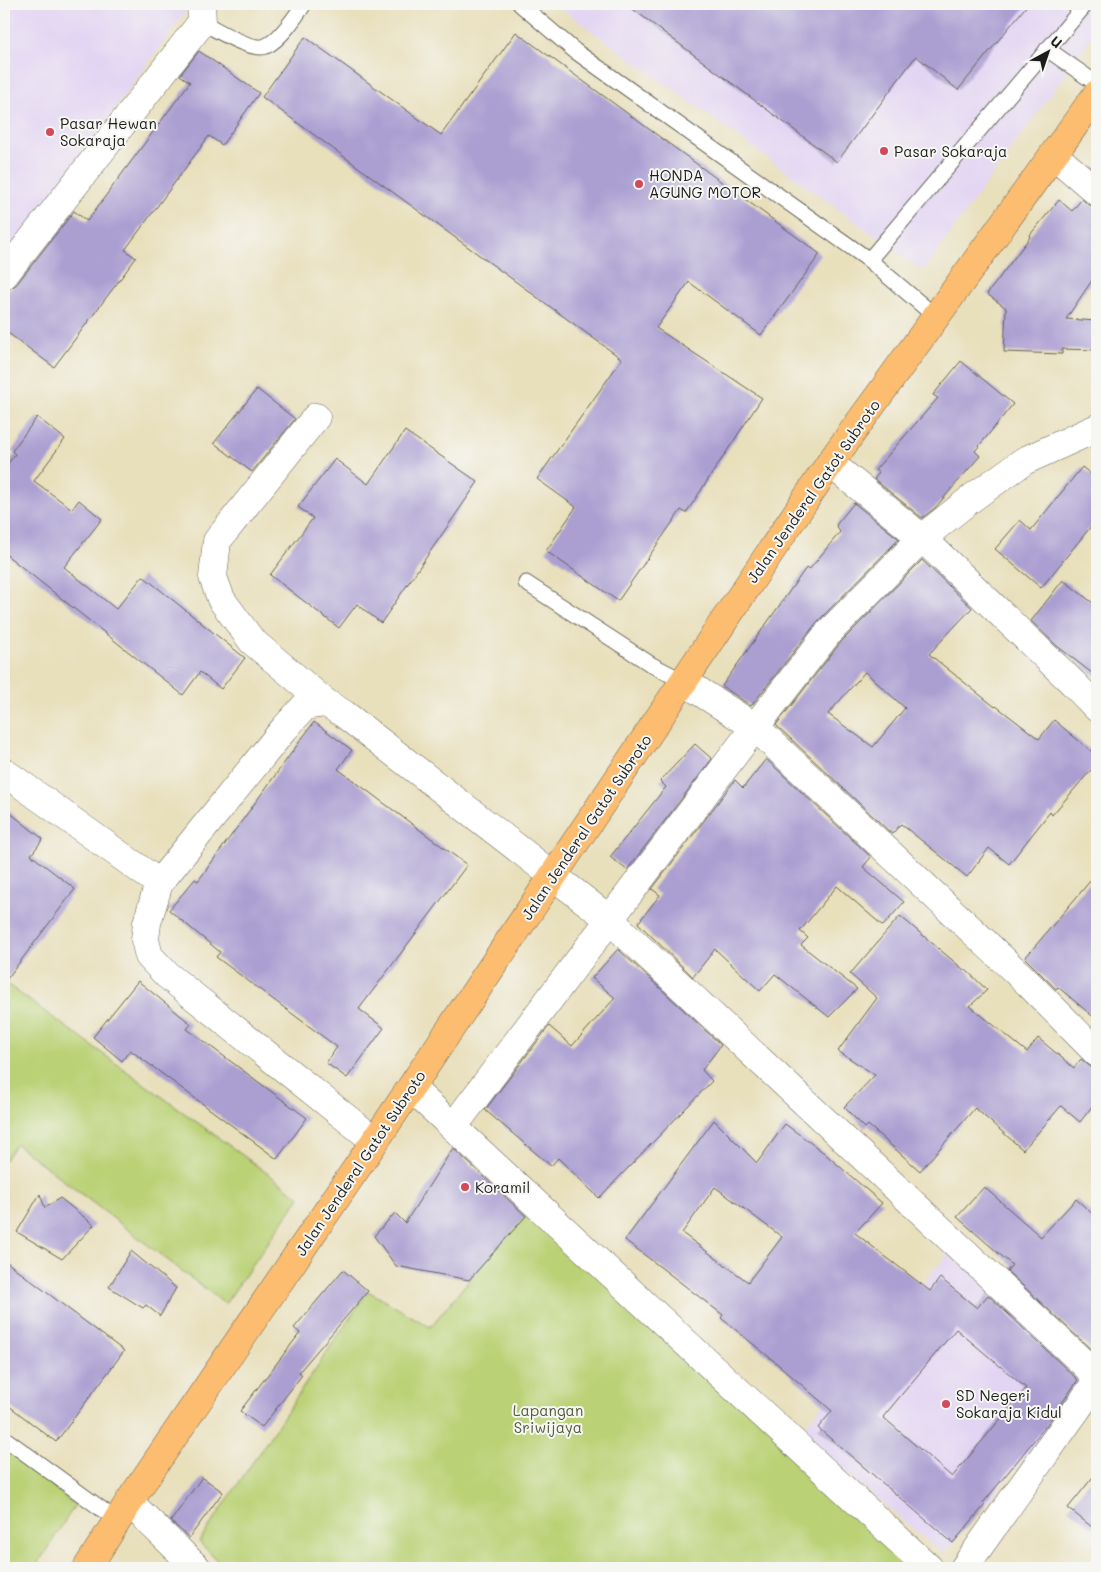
<svg xmlns="http://www.w3.org/2000/svg" width="1101" height="1572" viewBox="0 0 1101 1572" font-family="Mali,sans-serif">
<rect width="100%" height="100%" fill="#f6f6f2"/>
<filter id="ink" filterUnits="userSpaceOnUse"><feTurbulence type="fractalNoise" baseFrequency=".02" numOctaves="2"/><feDisplacementMap in="SourceGraphic" scale="10" xChannelSelector="R" yChannelSelector="G"/><feConvolveMatrix kernelMatrix="1 2 1 2 8 2 1 2 1" color-interpolation-filters="sRGB"/></filter>
<filter id="wash" filterUnits="userSpaceOnUse"><feTurbulence type="fractalNoise" baseFrequency=".0096" numOctaves="4" result="noise"/><feDisplacementMap in="SourceGraphic" scale="20" xChannelSelector="R" yChannelSelector="G"/><feGaussianBlur stdDeviation="1.12" result="paint"/><feColorMatrix in="noise" values="0 0 0 0 0 0 0 0 0 0 0 0 0 0 0 0 0 1.4 0 .05"/><feComposite in="paint" operator="in"/></filter>
<g filter="url(#wash)">
<rect width="100%" height="100%" fill="#e8dfbb"/>
<!-- built -->
<g fill="#e2d4f3">
<polygon points="4,4 188,4 190,6 4,259"/>
<polygon points="555,4 1097,4 1097,30 923,271"/>
<polygon points="948,1254 1093,1376 943,1554 799,1433"/>
</g>
<!-- green -->
<g fill="#bad175" stroke="#6b7648">
<polygon points="4,982 300,1197 225,1304 16,1144 4,1161"/>
<polygon points="536,1200 916,1568 225,1568 199,1542 368,1291 430,1327"/>
<polygon points="4,1447 75,1505 35,1568 4,1568"/>
</g>
<g id="blocks">
<!-- building -->
<g fill="#ab9fd2" fill-rule="evenodd">
<polygon points="626,4 1028,4 958,90 916,56 837,162"/>
<polygon points="516,32 820,254 761,335 689,282 656,328 762,398 686,513 681,510 618,601 546,551 576,507 537,479 622,359 262,97 305,37 441,135"/>
<polygon points="199,51 259,93 222,145 209,136 125,250 136,258 54,367 4,330 4,294 7,290 16,285 74,211 87,221 190,82 180,75"/>
<polygon points="1082,199 1087,204 1097,207 1097,273 1066,319 1097,321 1097,350 1062,349 1062,354 1004,352 1006,308 987,294 1030,237 1029,236 1059,200 1072,211"/>
<polygon points="961,361 1013,404 975,451 980,456 935,508 922,518 874,479 879,473 875,470 938,398 933,395"/>
<polygon points="257,389 295,419 252,472 214,443"/>
<polygon points="37,417 65,439 34,481 72,509 79,500 102,519 64,567 116,609 143,576 245,658 221,689 200,672 183,695 4,553 4,469 15,454 12,451"/>
<polygon points="405,431 478,482 381,623 357,604 339,628 270,575 313,518 298,507 335,459 368,484"/>
<polygon points="1082,467 1097,479 1097,519 1041,588 995,549 1020,520 1031,530"/>
<polygon points="854,503 899,539 818,621 751,706 722,686 806,568 809,570 840,532 836,525"/>
<path d="M 922,560 L 972,608 L 929,654 L 995,707 L 996,706 L 1039,739 L 1054,720 L 1097,756 L 1097,763 L 1052,815 L 1050,812 L 1009,864 L 989,848 L 967,877 L 901,824 L 892,834 L 776,725 L 841,642 ZM 865,672 L 905,708 L 873,747 L 828,714 Z"/>
<polygon points="1063,580 1097,606 1097,677 1057,646 1031,621"/>
<polygon points="314,722 352,750 338,769 467,865 359,1009 384,1028 347,1078 326,1063 337,1047 216,957 220,952 169,910 195,879 198,881"/>
<polygon points="695,744 712,759 627,870 610,857 666,787 660,781"/>
<polygon points="766,759 871,857 863,867 904,902 883,926 837,886 800,931 808,938 801,945 857,989 829,1017 775,974 760,991 715,949 693,977 638,923 660,895 652,889 735,780 743,788"/>
<polygon points="4,808 43,839 31,855 75,889 4,983"/>
<polygon points="1097,873 1097,1020 1058,987 1056,989 1025,958"/>
<polygon points="900,916 964,970 965,969 987,990 970,1006 1027,1052 1038,1038 1074,1068 1081,1059 1092,1068 1097,1068 1097,1100 1080,1122 1061,1106 1023,1150 975,1108 920,1171 868,1125 865,1128 844,1107 875,1075 838,1051 877,998 850,974"/>
<polygon points="618,949 721,1045 702,1070 712,1081 599,1198 558,1158 551,1166 485,1110 549,1026 572,1046 615,998 592,978"/>
<polygon points="138,981 191,1024 187,1029 307,1118 277,1159 130,1050 122,1061 93,1037"/>
<path d="M 714,1120 L 757,1163 L 785,1124 L 823,1152 L 882,1203 L 855,1233 L 930,1291 L 940,1278 L 977,1308 L 988,1295 L 1078,1380 L 1045,1427 L 983,1503 L 985,1505 L 953,1543 L 818,1428 L 832,1411 L 774,1361 L 721,1318 L 723,1315 L 625,1240 ZM 715,1187 L 782,1237 L 748,1282 L 682,1233 ZM 956,1329 L 1026,1388 L 952,1477 L 883,1417 Z"/>
<polygon points="453,1148 526,1216 469,1280 396,1266 374,1236 395,1213 405,1223"/>
<polygon points="984,1187 1041,1237 1076,1199 1097,1218 1097,1355 1007,1271 1012,1265 957,1217"/>
<polygon points="40,1194 45,1208 60,1198 94,1225 62,1259 17,1232"/>
<polygon points="131,1251 176,1288 160,1316 146,1305 143,1308 109,1287"/>
<polygon points="4,1260 124,1351 56,1442 4,1402"/>
<polygon points="343,1270 368,1291 299,1372 302,1375 262,1427 240,1411 300,1333 294,1328"/>
<polygon points="1097,1472 1097,1531 1068,1508"/>
<polygon points="202,1477 223,1492 189,1538 171,1521"/>
</g>
</g>
</g>
<g filter="url(#ink)">
<use href="#blocks" fill-opacity="0" stroke="#636054" stroke-width="1"/>
<g fill="none" stroke-linecap="round" stroke-linejoin="round">
<defs>
<g id="service">
<polyline points="520,4 575,51 869,260 936,317"/>
<path d="M 202,22 C 215,29 252,52 266,46 C 280,40 296,16 304,4"/>
<polyline points="1047,49 1097,84"/>
<polyline points="869,260 1086,4"/>
<polyline points="526,583 652,665 683,681"/>
<polyline points="4,1438 118,1521"/>
</g>
<g id="minor">
<polyline points="1054,155 1097,192"/>
<polyline points="4,275 202,22 201,4"/>
<polyline points="316,417 217,541 213,577 221,599 252,641 326,703"/>
<polyline points="830,463 922,538 1073,683 1097,708"/>
<polyline points="683,681 755,727 1028,983 1097,1053"/>
<polyline points="4,772 159,883"/>
<polyline points="411,1088 929,1568"/>
<polyline points="453,1127 755,727 829,632 922,538 972,498 1024,461 1097,428"/>
<polyline points="375,1141 167,975 149,956 145,940 147,923 159,883 284,729 305,706 326,703 344,714 609,919 1097,1376"/>
<polyline points="964,1568 1097,1381"/>
</g>
<polyline id="tertiary" points="129,1502 197,1568"/>
<polyline id="trunk" points="87,1568 129,1502 375,1141 830,463 1097,94"/>
</defs>
<!-- service casing -->
<use href="#service" stroke="#636054" stroke-width="17"/>
<!-- minor casing -->
<use href="#minor" stroke="#636054" stroke-width="29"/>
<!-- tertiary casing -->
<use href="#tertiary" stroke="#636054" stroke-width="29"/>
<!-- trunk casing -->
<use href="#trunk" stroke="#636054" stroke-width="29"/>
<!-- service -->
<use href="#service" stroke="#fff" stroke-width="15"/>
<!-- minor -->
<use href="#minor" stroke="#fff" stroke-width="28"/>
<!-- tertiary -->
<use href="#tertiary" stroke="#fff" stroke-width="28"/>
<!-- trunk -->
<use href="#trunk" stroke="#fcbd6f" stroke-width="28"/>
</g>
</g>
<!-- markers -->
<g fill="#d1495b" stroke="#f6f6f2" stroke-width="2">
<circle cx="50" cy="132" r="5"/>
<circle cx="884" cy="151" r="5"/>
<circle cx="639" cy="184" r="5"/>
<circle cx="465" cy="1187" r="5"/>
<circle cx="946" cy="1404" r="5"/>
</g>
<g text-anchor="middle" dominant-baseline="central" stroke-width="4" stroke-linejoin="round" paint-order="stroke">
<!-- poi labels -->
<g font-size="15" fill="#1c1c1c" stroke="#f6f6f2" text-anchor="start">
<text x="60" y="123">Pasar Hewan<tspan x="60" dy="17">Sokaraja</tspan></text>
<text x="894" y="151">Pasar Sokaraja</text>
<text x="649" y="175">HONDA<tspan x="649" dy="17">AGUNG MOTOR</tspan></text>
<text x="475" y="1187">Koramil</text>
<text x="956" y="1395">SD Negeri<tspan x="956" dy="17">Sokaraja Kidul</tspan></text>
</g>
<!-- street labels -->
<g font-size="15" fill="#1c1c1c" stroke="#f6f6f2">
<text transform="translate(813 491) rotate(-55)">Jalan Jenderal Gatot Subroto</text>
<text transform="translate(586 827) rotate(-56)">Jalan Jenderal Gatot Subroto</text>
<text transform="translate(360 1163) rotate(-56)">Jalan Jenderal Gatot Subroto</text>
</g>
<!-- park labels -->
<g font-size="15" fill="#535b3b" stroke="#f6f6f2">
<text x="548" y="1410">Lapangan<tspan x="548" dy="17">Sriwijaya</tspan></text>
</g>
</g>
<!-- margin -->
<rect width="1101" height="1572" fill="none" stroke="#f6f6f2" stroke-width="20"/>
<!-- north arrow -->
<g transform="translate(1048 52) rotate(40)" stroke="#f6f6f2" stroke-width="4" paint-order="stroke">
<path d="M0-4L9 19L0 12L-9 19Z" fill="#1c1c1c"/>
<text y="-8" font-size="14" font-weight="bold" text-anchor="middle" fill="#1c1c1c">U</text>
</g>
</svg>
